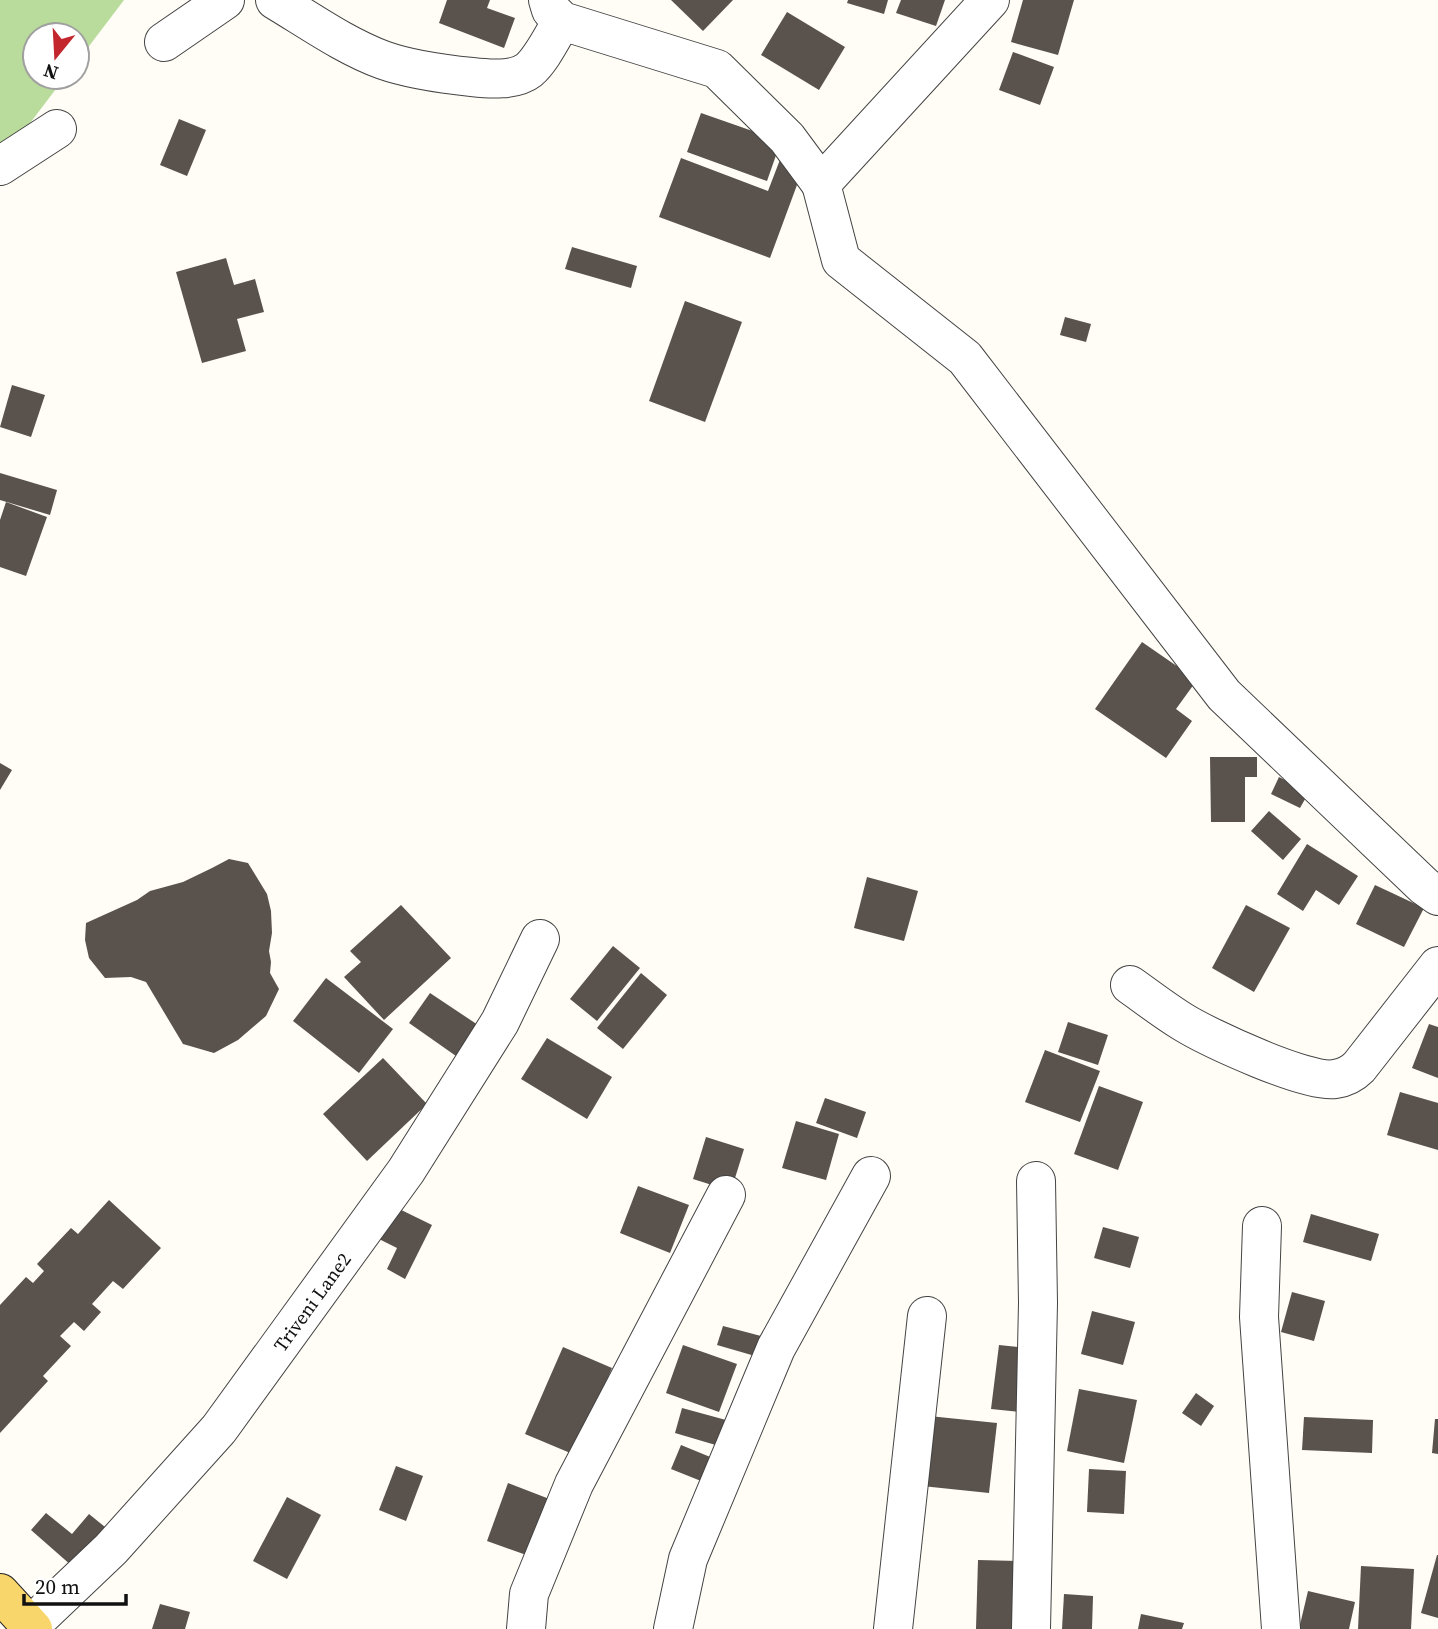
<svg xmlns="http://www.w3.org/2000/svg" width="1438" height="1629" viewBox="0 0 1438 1629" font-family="'Source Serif 4',serif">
<rect width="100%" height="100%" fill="#fffdf5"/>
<!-- forest -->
<polygon fill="#b9dc9c" points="0,0 124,0 77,62 77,35 35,35 35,77 65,77 21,135 0,149"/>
<!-- building -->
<g fill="#5a524d">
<polygon points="447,0 490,0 487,8 515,18 504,48 439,23"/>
<polygon points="671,0 733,0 703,31"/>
<polygon points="848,0 888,0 884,14 847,3"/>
<polygon points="901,0 945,0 936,26 896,13"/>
<polygon points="1023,0 1074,0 1058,55 1011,42"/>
<polygon points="787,12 845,47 819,90 761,55"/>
<polygon points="1013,52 1054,67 1040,105 999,90"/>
<polygon points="701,113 781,141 767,181 687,152"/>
<polygon points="179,119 206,130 187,176 160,165"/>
<polygon points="781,157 804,166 770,258 659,217 681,158 768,191"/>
<polygon points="572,247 637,266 631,288 565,269"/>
<polygon points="226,258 234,285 255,279 264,312 237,319 246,351 202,363 176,272"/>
<polygon points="685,301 742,322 705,422 649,401"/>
<polygon points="1065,317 1091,324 1086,342 1060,335"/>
<polygon points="12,385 45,395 31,437 0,427"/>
<polygon points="0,473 57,490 50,515 0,500"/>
<polygon points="6,502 47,517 26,576 0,567 0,520"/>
<polygon points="1142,642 1197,680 1176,709 1192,721 1166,758 1095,709"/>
<polygon points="1210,757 1257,757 1257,777 1245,777 1245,822 1211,822"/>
<polygon points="0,763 12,770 0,790"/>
<polygon points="1279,777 1309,792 1300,808 1271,794"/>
<polygon points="1269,811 1301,839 1283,860 1251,831"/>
<polygon points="1307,844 1358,876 1339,905 1316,890 1303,911 1277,894"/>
<polygon points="229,859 248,863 267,894 271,911 272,933 269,951 271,962 270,973 279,989 266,1016 238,1040 214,1053 183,1044 146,982 131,977 105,978 89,958 85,940 86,923 137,900 150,891 183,882 212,868"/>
<polygon points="867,877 918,891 904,941 854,928"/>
<polygon points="1375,885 1424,908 1404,947 1356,924"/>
<polygon points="401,905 451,958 384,1020 344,977 361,962 350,951"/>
<polygon points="1246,905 1290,928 1254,992 1212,968"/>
<polygon points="613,946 640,968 597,1021 570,999"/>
<polygon points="641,973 667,995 623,1049 597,1028"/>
<polygon points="326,978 393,1029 359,1073 293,1021"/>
<polygon points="430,993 478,1025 456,1056 409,1023"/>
<polygon points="1068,1022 1108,1035 1098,1065 1058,1052"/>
<polygon points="1429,1024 1438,1027 1438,1078 1412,1068"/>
<polygon points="547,1038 612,1077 587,1119 521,1079"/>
<polygon points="1045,1050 1100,1071 1080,1122 1025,1102"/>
<polygon points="383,1058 427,1104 367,1161 323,1114"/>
<polygon points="1099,1086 1143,1102 1118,1170 1074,1154"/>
<polygon points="1400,1092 1438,1103 1438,1150 1387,1135"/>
<polygon points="825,1098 866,1112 857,1138 816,1123"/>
<polygon points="796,1121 839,1134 826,1180 782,1168"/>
<polygon points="706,1137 744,1149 731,1191 693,1179"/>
<polygon points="638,1186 689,1205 670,1253 620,1233"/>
<polygon points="109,1200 161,1248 123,1289 113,1281 92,1304 101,1312 84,1331 74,1322 60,1336 71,1346 43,1376 48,1381 0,1433 0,1305 26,1277 33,1283 44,1271 37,1264 71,1228 78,1234"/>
<polygon points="389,1204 432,1225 405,1279 387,1269 397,1248 373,1236"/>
<polygon points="1311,1214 1379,1234 1371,1261 1303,1242"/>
<polygon points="1103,1227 1139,1237 1130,1268 1094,1258"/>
<polygon points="1292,1292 1325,1301 1314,1341 1281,1332"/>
<polygon points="1092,1311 1135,1322 1123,1365 1081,1354"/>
<polygon points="723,1326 761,1336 755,1356 717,1345"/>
<polygon points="683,1345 737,1364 719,1412 666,1393"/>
<polygon points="999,1345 1028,1348 1021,1412 991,1409"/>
<polygon points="563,1347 612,1368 575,1455 525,1434"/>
<polygon points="1079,1389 1137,1400 1124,1463 1067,1451"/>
<polygon points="1196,1393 1214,1406 1201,1426 1182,1413"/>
<polygon points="682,1408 726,1420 719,1446 675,1433"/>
<polygon points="929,1416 997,1423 989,1493 922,1486"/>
<polygon points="1304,1417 1373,1420 1372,1453 1302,1450"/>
<polygon points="1435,1419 1438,1419 1438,1454 1432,1453"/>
<polygon points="681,1445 720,1461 711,1485 671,1469"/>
<polygon points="396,1466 423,1476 406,1521 379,1510"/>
<polygon points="1089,1469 1126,1471 1124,1514 1087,1512"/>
<polygon points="508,1483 552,1500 532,1557 487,1541"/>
<polygon points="287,1497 321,1515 287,1579 253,1561"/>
<polygon points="46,1513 72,1534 89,1514 105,1527 72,1566 31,1530"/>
<polygon points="1437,1555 1438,1555 1438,1618 1421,1613"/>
<polygon points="978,1560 1019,1561 1018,1629 976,1629"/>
<polygon points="1361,1566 1414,1569 1411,1629 1358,1629"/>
<polygon points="1308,1591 1355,1602 1349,1629 1299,1629"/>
<polygon points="1064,1594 1093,1596 1092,1629 1062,1629"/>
<polygon points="160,1604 190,1612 185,1629 152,1629"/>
<polygon points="1141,1614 1184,1623 1182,1629 1138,1629"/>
</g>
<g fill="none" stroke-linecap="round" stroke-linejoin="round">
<defs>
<g id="minor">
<path d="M 275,0 C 310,21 345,46 383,60 C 411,70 442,74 472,77 C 489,79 515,81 529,70 C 542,59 553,35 562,21"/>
<polyline points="548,0 551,10 562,21 717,69 787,138 821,184"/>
<polyline points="990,0 821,184 841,260 965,358 1224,695 1424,886 1438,896"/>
<polyline points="164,42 225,0"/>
<polyline points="0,166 57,129"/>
<path d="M 1130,985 C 1147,997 1165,1011 1183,1022 C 1209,1038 1308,1084 1335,1079 C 1344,1078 1353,1073 1359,1067 L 1438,966"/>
<polyline points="1262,1226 1259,1317 1281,1629"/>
<polyline points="27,1629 111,1549 219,1429 406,1171 500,1022 540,939"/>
<polyline points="526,1629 529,1594 574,1484 726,1195"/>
<polyline points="673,1629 688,1559 776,1348 871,1176"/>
<polyline points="893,1629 927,1316"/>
<polyline points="1031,1629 1038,1303 1036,1181"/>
</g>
<polyline id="major" points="0,1593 33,1629"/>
</defs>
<!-- minor casing -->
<use href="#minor" stroke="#444" stroke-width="40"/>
<!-- major casing -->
<use href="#major" stroke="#222" stroke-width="40"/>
<!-- minor -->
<use href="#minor" stroke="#fff" stroke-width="38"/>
<!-- major -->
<use href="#major" stroke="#f9d66b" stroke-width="38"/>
</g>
<g text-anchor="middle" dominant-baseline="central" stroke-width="7" stroke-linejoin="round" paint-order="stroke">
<!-- street labels -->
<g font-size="19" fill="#111" stroke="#fff">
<text transform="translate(312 1302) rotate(-54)">Triveni Lane2</text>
</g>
</g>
<!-- north arrow -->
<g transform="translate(56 56) rotate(198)"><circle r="33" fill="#ffffff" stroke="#a0a0a0" stroke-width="2"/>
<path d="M0-5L12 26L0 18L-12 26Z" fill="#c4262e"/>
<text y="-10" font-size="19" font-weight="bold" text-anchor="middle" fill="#111111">N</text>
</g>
<!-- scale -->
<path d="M24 1594v10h102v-10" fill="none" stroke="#111111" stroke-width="3.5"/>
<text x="35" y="1594" font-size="21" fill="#111111" stroke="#ffffff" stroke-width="5" paint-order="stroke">20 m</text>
</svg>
